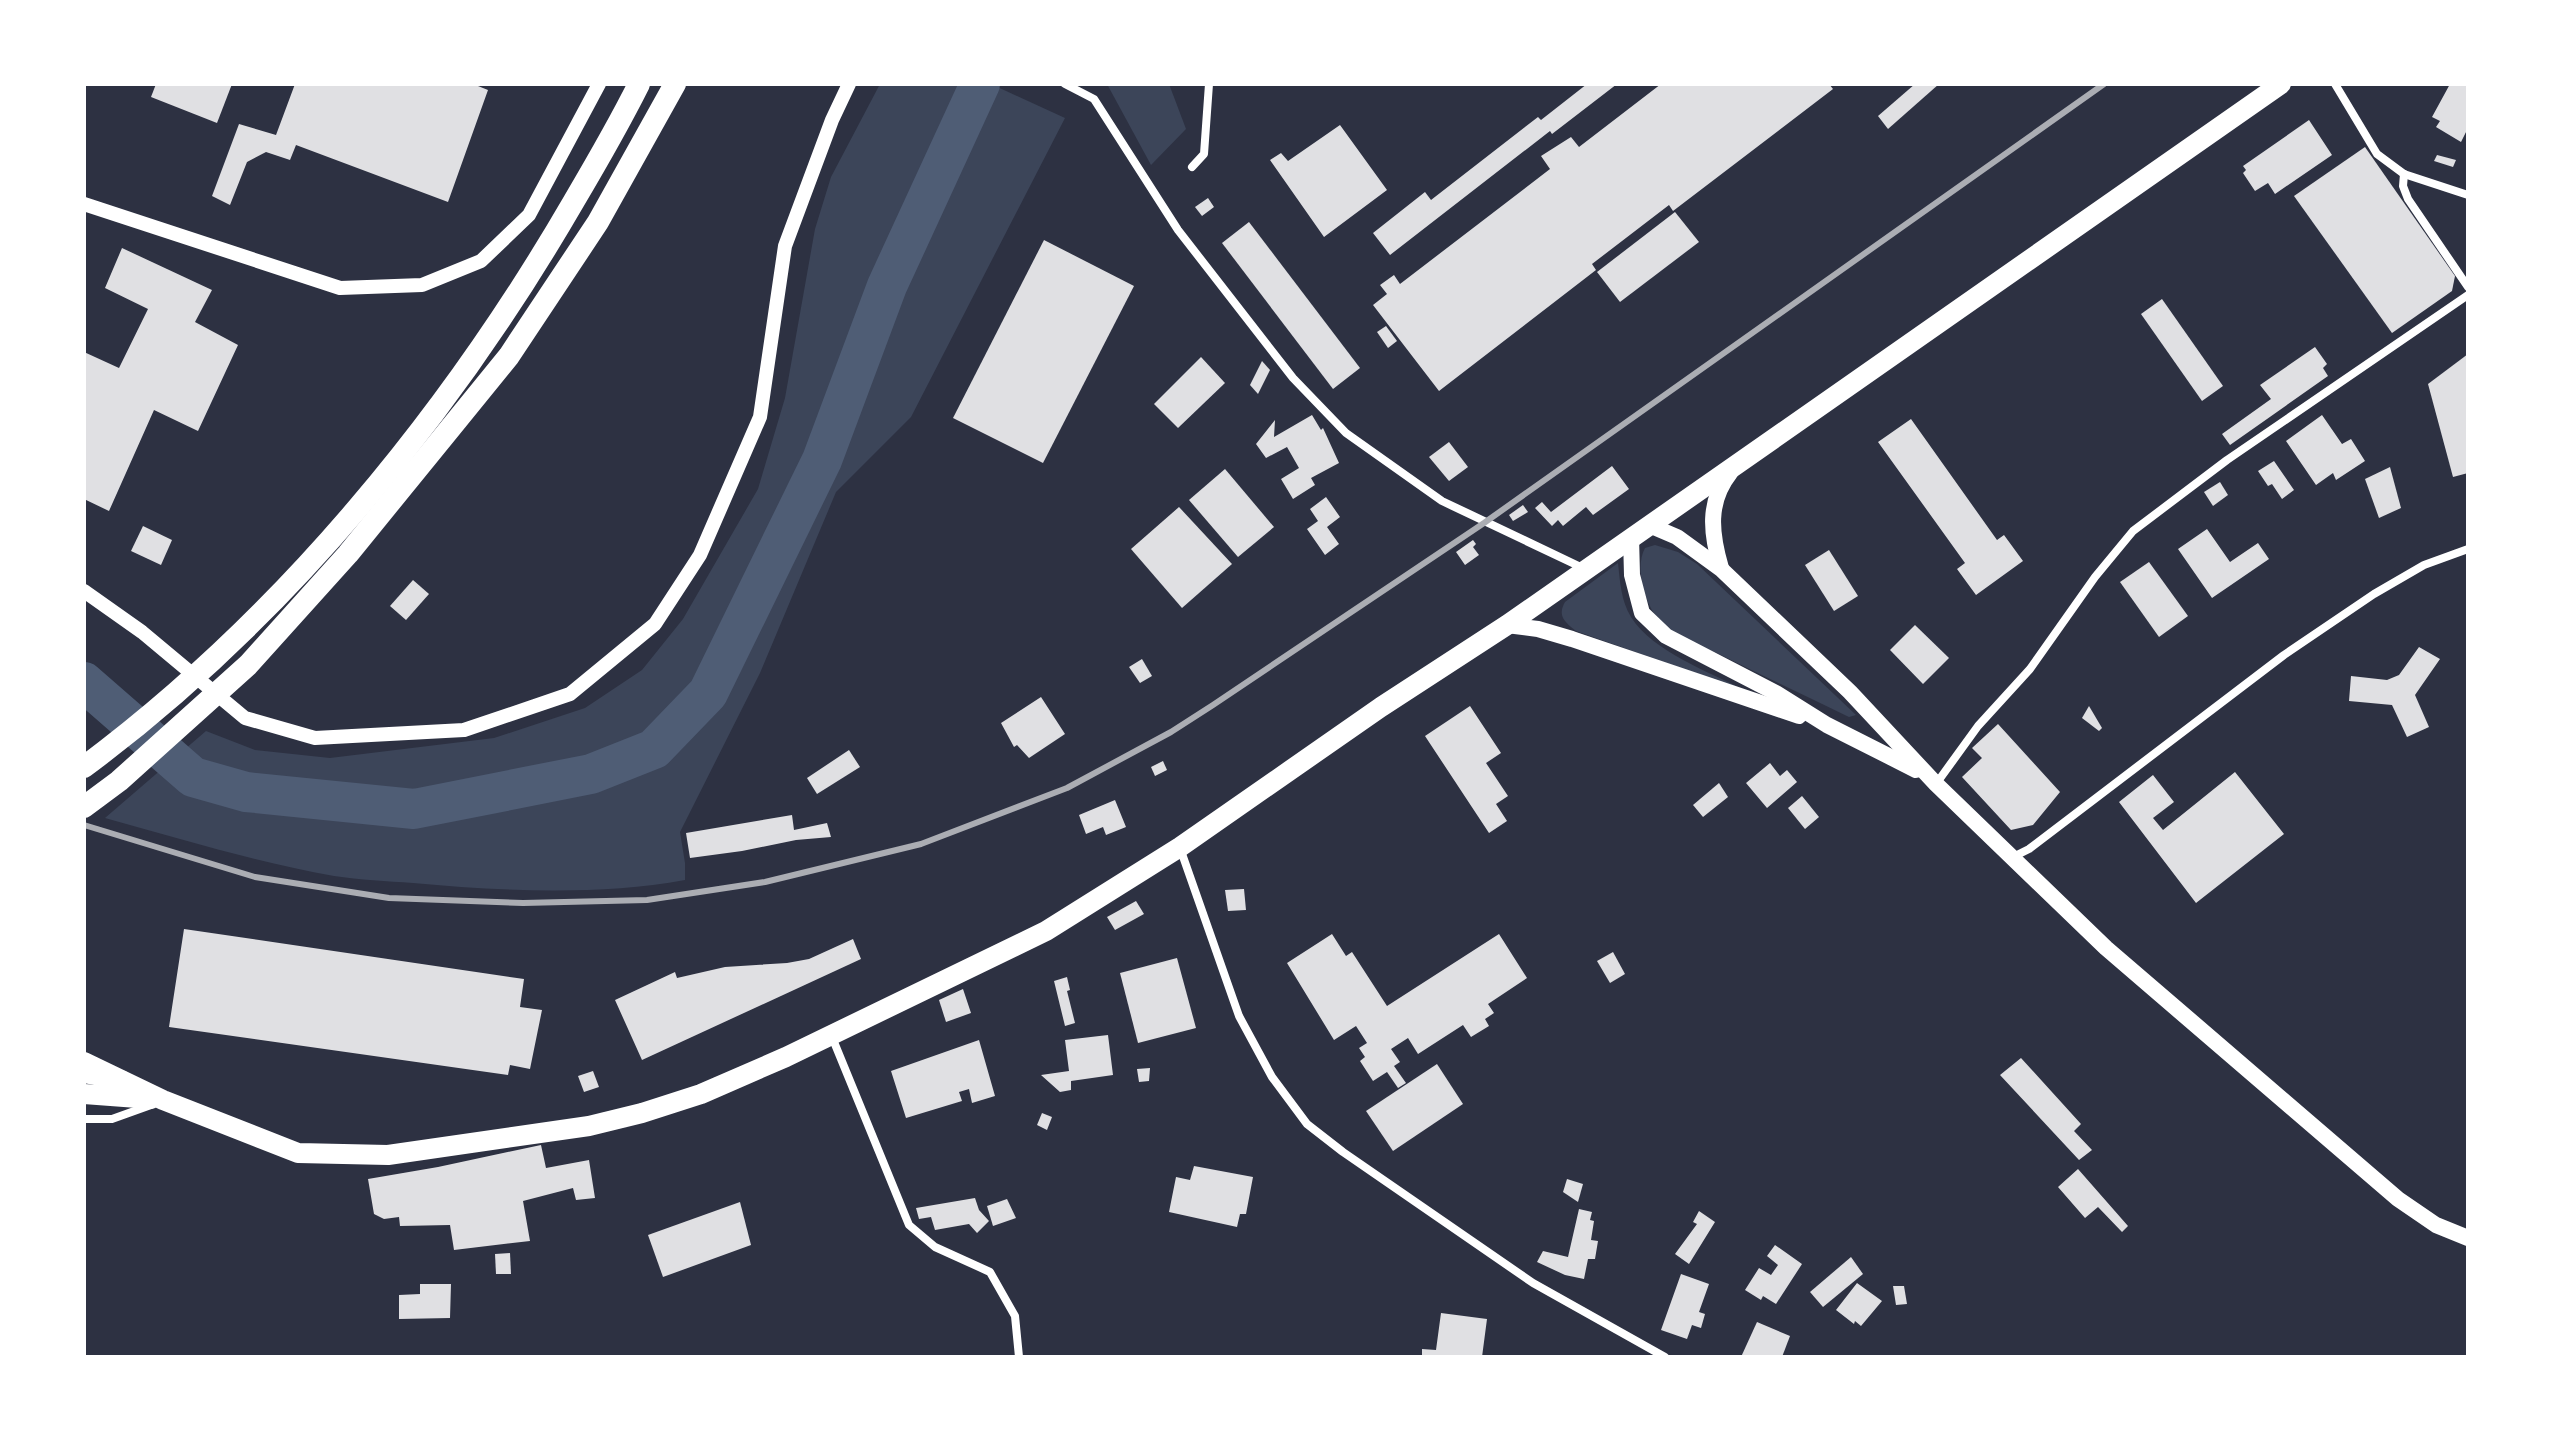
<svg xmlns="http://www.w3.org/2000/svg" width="2552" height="1441" viewBox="0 0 2552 1441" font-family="'Alegreya Sans',sans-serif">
<rect width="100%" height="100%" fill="#2d3142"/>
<!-- green -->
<g fill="#3c4559">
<path d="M 880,84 L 991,84 L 1065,118 L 911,417 L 836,492 L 760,673 L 680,832 L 685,863 L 685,880 C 597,896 501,891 413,883 C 387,881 360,880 334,876 C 257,862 180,839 105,818 L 206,731 L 255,750 L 330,758 L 494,738 L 585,708 L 642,670 L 683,619 L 758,489 L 785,398 L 815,229 L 831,177 Z"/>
<polygon points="1107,84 1169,84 1186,129 1151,165"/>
<path d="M 1655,545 L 1678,552 L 1697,564 L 1856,715 L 1849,717 C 1806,696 1763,676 1721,655 C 1702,646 1676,637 1661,622 C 1645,606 1634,568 1645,548 Z"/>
<path d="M 1618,563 C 1620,581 1621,601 1631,617 C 1653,652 1710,672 1746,691 L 1576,631 C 1565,622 1557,616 1565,602 Z"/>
</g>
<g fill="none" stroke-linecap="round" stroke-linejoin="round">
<!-- river -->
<polyline stroke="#4f5d75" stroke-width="40" points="84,682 193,777 246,792 414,809 591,774 654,749 708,693 822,460 887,286 980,84"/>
</g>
<!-- building -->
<g fill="#e0e0e3">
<polygon points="156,84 232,84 217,123 151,97"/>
<polygon points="295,84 473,84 488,90 448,202 296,145 290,160 266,152 247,162 230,205 212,196 239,124 276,135"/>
<polygon points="1587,84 1617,84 1552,134 1550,131 1390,255 1373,233 1425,192 1431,200 1538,117 1541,120"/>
<polygon points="1661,84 1829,84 1833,89 1673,211 1669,205 1592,264 1596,270 1439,391 1373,305 1387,294 1380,285 1394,275 1400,284 1550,169 1541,156 1571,137 1579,147"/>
<polygon points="1915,84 1939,84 1888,129 1878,116"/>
<polygon points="2450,84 2468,84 2468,128 2461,142 2436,127 2440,121 2432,117"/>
<polygon points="2309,120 2332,155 2275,194 2268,183 2255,191 2243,173 2246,170 2243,166"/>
<polygon points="1340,125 1387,190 1324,237 1270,160 1281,153 1288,161"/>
<polygon points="2365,147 2455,276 2452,291 2392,333 2294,196"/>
<polygon points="2437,155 2456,160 2453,167 2434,161"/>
<polygon points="1208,198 1214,207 1202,216 1195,207"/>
<polygon points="1675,212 1699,242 1620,302 1597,272"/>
<polygon points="1249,222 1360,368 1333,389 1222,243"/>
<polygon points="1044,240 1134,286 1043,463 953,418"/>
<polygon points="122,248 212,290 195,322 238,345 198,431 154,410 109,511 84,499 84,352 119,368 148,309 105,288"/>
<polygon points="2162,299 2223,386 2202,401 2141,314"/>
<polygon points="1386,326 1397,341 1388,348 1377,332"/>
<polygon points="2315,347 2327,364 2323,368 2328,376 2230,445 2222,434 2271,399 2260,385"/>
<polygon points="2468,354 2468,473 2453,477 2428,384"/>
<polygon points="1201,357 1225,383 1178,428 1154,404"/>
<polygon points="1262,361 1270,370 1258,394 1250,385"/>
<polygon points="1312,415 1321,430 1323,428 1339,463 1311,478 1315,485 1293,499 1281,479 1299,468 1287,447 1266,458 1256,444 1275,420 1274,437"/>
<polygon points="2322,415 2342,444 2351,439 2365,461 2336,480 2333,473 2316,485 2286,441"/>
<polygon points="1911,419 1997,540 2004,535 2023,561 1976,595 1957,569 1965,563 1878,442"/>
<polygon points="1449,442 1468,467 1449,481 1429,457"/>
<polygon points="2274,461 2294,490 2282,499 2272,484 2268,486 2258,471"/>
<polygon points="1612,466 1629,489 1593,515 1586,507 1563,526 1558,520 1552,526 1535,508 1542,502 1551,512"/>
<polygon points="2390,467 2401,508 2379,518 2365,479"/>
<polygon points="1225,469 1274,527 1238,557 1189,500"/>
<polygon points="2220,482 2228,495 2213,506 2204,492"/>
<polygon points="1326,497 1340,517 1327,527 1339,544 1325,555 1307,529 1318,521 1310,509"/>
<polygon points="1523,505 1528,512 1513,521 1509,515"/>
<polygon points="1179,507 1232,564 1182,608 1131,549"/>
<polygon points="143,526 172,540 161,565 131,551"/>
<polygon points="2207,529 2230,562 2258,543 2269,559 2212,598 2178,549"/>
<polygon points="1473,540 1476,544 1473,547 1479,555 1465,565 1456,552"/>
<polygon points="1829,550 1858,596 1834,611 1805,565"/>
<polygon points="2149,562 2188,616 2159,637 2120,582"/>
<polygon points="413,580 429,594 406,620 390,606"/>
<polygon points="1915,625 1949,658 1923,684 1890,650"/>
<polygon points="2419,647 2440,659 2415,695 2429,727 2407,737 2392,705 2349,701 2351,676 2387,680 2399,675"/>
<polygon points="1142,659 1152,676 1140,683 1129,667"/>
<polygon points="1041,697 1065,734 1029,758 1017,745 1014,747 1001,723"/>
<polygon points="1470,706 1501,753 1486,763 1508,796 1496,804 1507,821 1489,833 1425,736"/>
<polygon points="2089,706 2102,728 2099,731 2082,718"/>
<polygon points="1998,724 2060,792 2033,825 2011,830 1962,777 1982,758 1972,748"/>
<polygon points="849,750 860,767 817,794 807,778"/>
<polygon points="1163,761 1167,770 1155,776 1151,767"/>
<polygon points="1770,763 1780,776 1787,770 1797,782 1767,808 1746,783"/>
<polygon points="2235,772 2284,834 2196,903 2119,802 2153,775 2174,802 2153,818 2163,830"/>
<polygon points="1719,783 1728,797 1703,817 1693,805"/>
<polygon points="1802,796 1819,817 1805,829 1788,808"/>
<polygon points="1115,800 1126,827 1106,835 1103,827 1086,834 1079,815"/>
<polygon points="792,815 794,830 827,823 831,837 796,840 742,851 690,858 686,833"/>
<polygon points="1244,889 1246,910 1228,911 1225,890"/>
<polygon points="1136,901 1144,914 1115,930 1107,917"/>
<polygon points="184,929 524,979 520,1007 542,1010 530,1069 510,1065 508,1075 169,1027"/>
<polygon points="1332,934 1346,956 1352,952 1387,1006 1499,934 1527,978 1488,1004 1494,1013 1485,1019 1489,1026 1471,1037 1463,1025 1418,1054 1408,1038 1391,1049 1400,1062 1394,1066 1406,1083 1398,1088 1387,1072 1373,1081 1360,1061 1365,1057 1359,1048 1367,1043 1356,1026 1334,1040 1287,963"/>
<polygon points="853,939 861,959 642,1060 615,1000 675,972 677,978 725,967 787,963 809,959"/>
<polygon points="1613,952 1625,974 1610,983 1597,961"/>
<polygon points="1177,958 1196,1028 1138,1043 1120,973"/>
<polygon points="1067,977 1070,990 1067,991 1075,1023 1065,1026 1054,981"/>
<polygon points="963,989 971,1013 946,1022 939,1000"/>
<polygon points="1108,1035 1113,1075 1071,1081 1071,1090 1060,1092 1041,1075 1069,1071 1065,1040"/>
<polygon points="979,1040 995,1096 972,1103 969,1089 959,1092 962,1101 906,1118 891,1071"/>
<polygon points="2021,1058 2081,1124 2074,1131 2092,1150 2079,1160 2000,1075"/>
<polygon points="1437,1064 1463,1104 1393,1151 1366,1111"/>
<polygon points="1150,1068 1149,1081 1139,1082 1137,1069"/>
<polygon points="593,1071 599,1087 584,1092 578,1076"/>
<polygon points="1042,1113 1052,1117 1047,1130 1037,1125"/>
<polygon points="541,1145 546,1168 589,1160 595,1198 576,1200 573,1188 523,1201 530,1241 454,1250 450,1225 400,1226 399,1217 384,1219 374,1214 368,1179 438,1167"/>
<polygon points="1194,1166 1253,1177 1246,1214 1240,1214 1237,1227 1169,1212 1176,1177 1190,1180"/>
<polygon points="2078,1169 2128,1226 2122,1232 2098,1207 2085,1218 2058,1187"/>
<polygon points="1567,1179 1583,1184 1578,1202 1563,1192"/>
<polygon points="975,1198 979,1210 989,1221 977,1233 969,1224 935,1230 931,1217 919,1219 916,1208"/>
<polygon points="1007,1199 1016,1218 993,1226 987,1206"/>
<polygon points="740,1202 751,1245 663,1277 648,1235"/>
<polygon points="1579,1209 1592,1212 1590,1220 1594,1221 1591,1240 1598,1241 1595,1259 1588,1259 1584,1279 1565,1275 1537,1262 1543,1251 1568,1257"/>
<polygon points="1699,1211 1715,1222 1689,1264 1675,1254 1697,1224 1693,1222"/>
<polygon points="1775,1245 1802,1264 1776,1304 1763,1296 1761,1300 1745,1290 1759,1268 1771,1275 1778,1265 1767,1256"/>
<polygon points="510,1253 511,1274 496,1274 495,1254"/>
<polygon points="1851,1257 1863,1274 1823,1307 1810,1292"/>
<polygon points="1681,1274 1709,1284 1699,1312 1705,1314 1701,1328 1692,1325 1687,1339 1661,1330"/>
<polygon points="1857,1283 1882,1301 1861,1326 1855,1321 1854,1324 1836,1310"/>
<polygon points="420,1284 451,1284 450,1318 399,1319 399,1295 420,1294"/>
<polygon points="1893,1286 1904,1286 1907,1304 1896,1305"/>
<polygon points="1441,1313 1487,1319 1482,1357 1422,1357 1422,1349 1436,1350"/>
<polygon points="1757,1322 1790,1336 1782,1357 1741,1357"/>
</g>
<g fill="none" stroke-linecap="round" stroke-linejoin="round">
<!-- minor -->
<g stroke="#fff" stroke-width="8">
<polyline points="1065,84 1094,99 1178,230 1293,378 1346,433 1442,501 1585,569"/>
<polyline points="2335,84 2377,154 2404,174 2468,195"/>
<polyline points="1192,167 1204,154 1209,84"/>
<polyline points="2404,174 2403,186 2408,199 2468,287"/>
<polyline points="1936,784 1978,726 2030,669 2095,577 2133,531 2227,460 2468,295"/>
<polyline points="1180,848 1239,1016 1272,1077 1307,1124 1343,1152 1533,1283 1665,1357"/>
<polyline points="2013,857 2029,849 2284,655 2374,594 2424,565 2468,549"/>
<polyline points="832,1037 909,1225 935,1247 990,1272 1015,1316 1019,1357"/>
<polyline points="84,1119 112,1119 151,1105"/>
</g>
<!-- tertiary -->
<g stroke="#fff" stroke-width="14">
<polyline points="84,204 340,288 422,285 481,261 529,215 599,84"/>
<polyline points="84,591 142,632 245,718 315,738 464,730 570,694 655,624 700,555 760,417 785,246 832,120 849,84"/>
</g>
<!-- secondary -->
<g stroke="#fff" stroke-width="16">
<polyline points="1649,525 1677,537 1721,569 1850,692 1936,784 2106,948 2398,1199 2436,1225 2468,1238"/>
<polyline points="1631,537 1632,575 1642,613 1666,636 1776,693 1827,725 1916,770"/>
<path d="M 1721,568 C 1711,534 1707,502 1730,473"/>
<polyline points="1507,625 1538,629 1572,639 1799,716"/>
</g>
<!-- primary -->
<g stroke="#fff" stroke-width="20">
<polyline points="84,1062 163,1100 298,1153 388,1155 589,1126 642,1113 701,1094 786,1057 1046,931 1180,847 1381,707 1507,625 2281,84"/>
<polyline points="84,1094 151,1099"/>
</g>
<!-- trunk -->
<polyline stroke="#fff" stroke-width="20" points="84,1073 121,1080"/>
<!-- motorway -->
<g stroke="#fff" stroke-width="22">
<path d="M 84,767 C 283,619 450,415 574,201 C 597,162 619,124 639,84"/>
<polyline points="84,807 119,781 248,665 348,554 457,420 509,356 598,222 675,84"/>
</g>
<!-- rail -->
<polyline stroke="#abadb3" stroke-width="6" points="84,825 255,877 389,898 523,903 647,900 765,882 921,844 1067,788 1171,732 1213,705 1484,523 2104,84"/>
</g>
<!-- border -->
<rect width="2552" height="1441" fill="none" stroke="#ffffff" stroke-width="172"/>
</svg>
